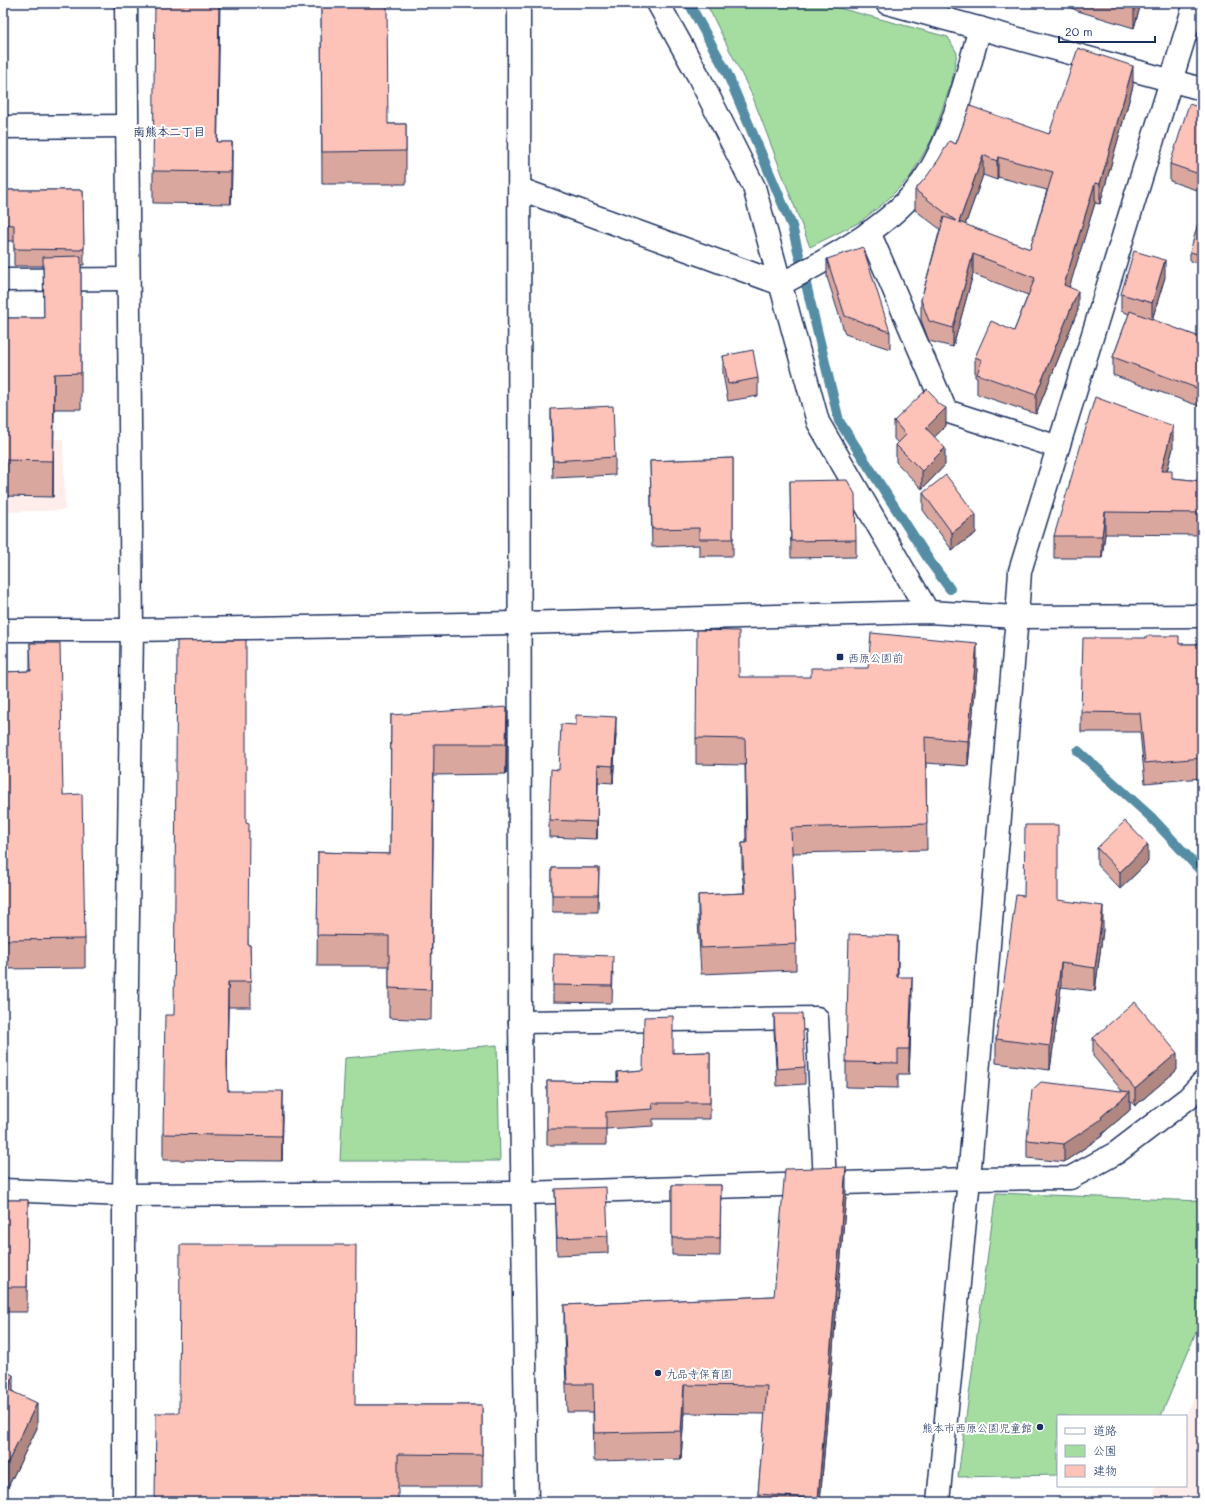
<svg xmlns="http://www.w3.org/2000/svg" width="1205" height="1505" viewBox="0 0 1205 1505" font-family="Mali,'Klee One',sans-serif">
<rect width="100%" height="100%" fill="#fff"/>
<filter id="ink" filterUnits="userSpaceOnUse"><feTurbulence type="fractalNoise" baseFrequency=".025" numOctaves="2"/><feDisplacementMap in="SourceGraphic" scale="8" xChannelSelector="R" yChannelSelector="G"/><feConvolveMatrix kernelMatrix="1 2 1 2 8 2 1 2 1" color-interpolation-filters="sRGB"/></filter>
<g filter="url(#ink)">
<!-- built -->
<g fill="#feedea">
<polygon points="63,439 65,510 6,512 3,586 3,440"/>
<polygon points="1202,1377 1202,1502 1151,1502 1157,1486 1186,1486 1186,1416"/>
</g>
<!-- green -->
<g fill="#a5dda1" stroke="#608680">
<polygon points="706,3 820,3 948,37 957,53 952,81 932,139 910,177 885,202 860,222 810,247 752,95"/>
<polygon points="497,1045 500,1161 340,1161 345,1058"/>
<polygon points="996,1193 1202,1201 1202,1318 1161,1416 1058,1416 1058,1475 958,1477"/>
</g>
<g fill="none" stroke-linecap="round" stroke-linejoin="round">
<!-- stream -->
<g stroke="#558da5" stroke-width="10">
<polyline points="689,3 727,73 792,226 839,421 931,563 950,589"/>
<polyline points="1078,751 1151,817 1202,872"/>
</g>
<defs>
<g id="street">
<polyline points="519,3 520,1022 527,1502"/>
<polyline points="658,3 699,77 754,187 818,422 928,612"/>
<polyline points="887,3 1202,89"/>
<polyline points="3,127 127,126"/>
<path d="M 520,189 L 781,284 C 827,260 885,229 917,189 C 951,146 965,80 980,28"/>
<polyline points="869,232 946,411 1058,447"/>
<polyline points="3,280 128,279"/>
<polyline points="3,1190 124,1195 523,1193 969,1179 1070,1178 1116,1153 1188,1098 1202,1083"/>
<polyline points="124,1502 124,1195 132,630 126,3"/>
</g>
<g id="secondary">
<polyline points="3,630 132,630 520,623 928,612 1017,617 1202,616"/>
<polyline points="520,1022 817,1018 825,1183"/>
<polyline points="938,1502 969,1179 1017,617 1020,571 1195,3"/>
</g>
</defs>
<!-- street casing -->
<use href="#street" stroke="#1b2f5e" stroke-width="25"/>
<!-- secondary casing -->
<use href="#secondary" stroke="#1b2f5e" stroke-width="25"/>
<!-- street -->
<use href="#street" stroke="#fff" stroke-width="22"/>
<!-- secondary -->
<use href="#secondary" stroke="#fff" stroke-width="22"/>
</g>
<!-- wall -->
<g fill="#daa79e" stroke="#1b2f5e" fill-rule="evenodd">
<polygon points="321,3 388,124 406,124 406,184 322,184"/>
<polygon points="1060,3 1141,3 1134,28 1078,11"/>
<path d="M 1133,86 L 1100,204 L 1095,203 L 1069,287 L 1078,310 L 1036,414 L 977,394 L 977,378 L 975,377 L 975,357 L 1014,331 L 1028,295 L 973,274 L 953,347 L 929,341 L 921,320 L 921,300 L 940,229 L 915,210 L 915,190 L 956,144 L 1049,134 ZM 983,175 L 997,180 L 998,177 L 1047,190 L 1030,249 L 965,225 Z"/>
<polygon points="1202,108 1202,192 1170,181 1170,164"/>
<polygon points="3,126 6,142 5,190 83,190 84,265 81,265 81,409 54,409 53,497 3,496 3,318 44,318 43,266 14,266 14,241 3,241"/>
<polygon points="218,142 232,142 231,204 153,203 153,171"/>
<polygon points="1202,224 1202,264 1190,261 1190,252"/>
<polygon points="827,259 890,332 890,349 845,334 827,277"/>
<polygon points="1165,277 1152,320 1202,338 1202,407 1113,375 1113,357 1129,314 1121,311 1121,294"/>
<polygon points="723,356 758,378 758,396 728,401 723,374"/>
<polygon points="551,409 615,457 615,475 553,478 551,426"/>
<polygon points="894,421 946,426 934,437 945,465 922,489 896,462 896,445 898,443 894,439"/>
<polygon points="1173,448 1167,471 1172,478 1202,481 1202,535 1105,534 1102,558 1054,558 1054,536"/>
<polygon points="733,458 733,556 699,556 699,545 652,547 650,461"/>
<polygon points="790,481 856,540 856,557 791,558"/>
<polygon points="923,493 976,533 952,550 923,510"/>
<polygon points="30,643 63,795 85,939 85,968 3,969 3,672 30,671"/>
<polygon points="1179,644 1202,644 1202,778 1145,783 1140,732 1081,732 1081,712"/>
<polygon points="977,669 968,766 926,763 927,850 792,853 796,944 796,970 701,974 698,921 698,895 744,893 742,869 742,843 746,843 745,765 696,764 696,738 811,677"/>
<polygon points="391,715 507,737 506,774 434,775 431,1020 389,1018 389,966 317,966 318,852 390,854"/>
<polygon points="616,734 613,783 598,782 597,839 549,837 549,820 559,770"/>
<polygon points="246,823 248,945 250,945 251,1007 228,1007 227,1071 228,1091 283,1116 282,1161 163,1160 163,1134"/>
<polygon points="1097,848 1148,862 1120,889 1097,865"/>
<polygon points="552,868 599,868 598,912 552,912"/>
<polygon points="1058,900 1103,930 1095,991 1061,987 1050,1070 996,1063 996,1039"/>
<polygon points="898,961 898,977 912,1003 909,1074 898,1074 898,1088 846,1087 846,1062"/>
<polygon points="613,973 612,1003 553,1002 553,985"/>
<polygon points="774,1014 805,1067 805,1084 777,1086 774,1031"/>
<polygon points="1093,1038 1177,1070 1135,1106 1130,1101 1130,1110 1102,1134 1102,1136 1064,1162 1027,1158 1027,1140 1123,1092 1093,1056"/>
<polygon points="710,1052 710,1119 653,1119 653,1126 606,1129 606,1145 547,1145 547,1081 617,1082 617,1072 643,1070 673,1053"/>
<polygon points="672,1185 721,1185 720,1256 672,1255"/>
<polygon points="555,1189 608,1236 608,1253 557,1255"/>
<polygon points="846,1196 820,1502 758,1502 758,1494 765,1414 684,1413 681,1459 594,1461 593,1412 567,1412 564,1333 564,1305 774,1296"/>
<polygon points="3,1200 28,1200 27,1312 3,1312"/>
<polygon points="3,1370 13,1391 37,1428 6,1491 3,1490"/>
<polygon points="356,1405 482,1405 482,1487 398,1487"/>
</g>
<!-- shaded-wall -->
<g fill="#b18881" stroke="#1b2f5e">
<polygon points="219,3 220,3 217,174 217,142"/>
<polygon points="1134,3 1141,3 1134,28"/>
<polygon points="1133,66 1133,86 1100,204 1100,184"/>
<polygon points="232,142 232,174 231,204 231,172"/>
<polygon points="983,155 983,175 959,242 959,222"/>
<polygon points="998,157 998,177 997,180 997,161"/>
<polygon points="1095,183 1095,203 1064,305 1064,285"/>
<polygon points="973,254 973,274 953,347 953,328"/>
<polygon points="1165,260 1165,277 1152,320 1152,303"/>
<polygon points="1078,291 1078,310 1036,414 1036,395"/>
<polygon points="54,374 54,409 53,497 53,461"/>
<polygon points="946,408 946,426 926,445 926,428"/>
<polygon points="1173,426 1173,448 1161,493 1161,471"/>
<polygon points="945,448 945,465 922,489 922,471"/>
<polygon points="1105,512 1105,534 1102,558 1102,536"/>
<polygon points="976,515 976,533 952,550 952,533"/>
<polygon points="977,643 977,669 968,766 968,741"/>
<polygon points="507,707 507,737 506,774 506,744"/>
<polygon points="616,717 616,734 613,783 613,766"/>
<polygon points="598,765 598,782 597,839 597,822"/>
<polygon points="1148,845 1148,862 1120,889 1120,872"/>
<polygon points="1103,906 1103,930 1095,991 1095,968"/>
<polygon points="898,936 898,961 897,1002 897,977"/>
<polygon points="1061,963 1061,987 1050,1070 1050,1046"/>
<polygon points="912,977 912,1003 909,1074 909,1049"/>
<polygon points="228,982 228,1007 227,1090 227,1065"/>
<polygon points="1177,1053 1177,1070 1135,1106 1135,1089"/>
<polygon points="283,1091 283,1116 282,1161 282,1136"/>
<polygon points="1130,1092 1130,1110 1102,1134 1102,1136 1064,1162 1064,1144 1101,1117"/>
<polygon points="846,1167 846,1196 820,1502 818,1502"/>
<polygon points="13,1375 13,1400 9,1390"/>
<polygon points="684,1385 684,1413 681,1459 681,1431"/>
<polygon points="37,1403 37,1428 6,1491 6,1466"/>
</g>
<!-- building -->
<g fill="#fdc2b8" stroke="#1b2f5e" fill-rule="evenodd">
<polygon points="155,3 219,3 217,142 232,142 231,172 153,171"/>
<polygon points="321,3 387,3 388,124 406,124 406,151 322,152"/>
<path d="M 1078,48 L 1133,66 L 1100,184 L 1095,183 L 1064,285 L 1078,291 L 1036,395 L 977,374 L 982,360 L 975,357 L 991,321 L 1014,331 L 1035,278 L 973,254 L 953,328 L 929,321 L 921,300 L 944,217 L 956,221 L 915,190 L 927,176 L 939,159 L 949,141 L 956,144 L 970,106 L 1049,134 ZM 983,155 L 997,161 L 998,157 L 1053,172 L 1030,249 L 959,222 Z"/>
<polygon points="1189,104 1202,108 1202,175 1170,164"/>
<polygon points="3,126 6,126 4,190 83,190 84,249 81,249 81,250 14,249 14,225 3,224"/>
<polygon points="1198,223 1202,224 1202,255 1190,252"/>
<polygon points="863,247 890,332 845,316 827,259"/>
<polygon points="1134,251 1165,260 1152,303 1121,294"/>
<polygon points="81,256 81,373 54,374 53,461 3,460 3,318 44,318 43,257"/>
<polygon points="1130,311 1202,338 1202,390 1113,357"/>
<polygon points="753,350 758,378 728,384 723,356"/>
<polygon points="927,389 933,395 937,403 946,408 926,428 945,448 922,471 896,445 906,435 894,421"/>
<polygon points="1095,397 1173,426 1161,471 1172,471 1172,478 1202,481 1202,513 1105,512 1102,536 1054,536"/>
<polygon points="613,406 615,457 553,461 551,409"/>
<polygon points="733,458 733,539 699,539 699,528 652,529 650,461"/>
<polygon points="946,475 976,515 952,533 923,493"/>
<polygon points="847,480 855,494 856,540 791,541 790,481"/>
<polygon points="697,630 739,631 739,677 811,677 811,668 868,668 871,633 977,643 968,741 925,737 927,824 791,828 796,944 701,948 698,895 745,893 742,843 747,843 745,739 696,738"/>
<polygon points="1146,636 1179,636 1179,644 1202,644 1202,758 1145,763 1140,713 1081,712 1083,638 1146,638"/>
<polygon points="246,640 246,823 249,824 248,945 250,945 251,982 228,982 227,1065 228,1091 283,1091 282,1136 163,1134 165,1015 174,1015 177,641"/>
<polygon points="30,643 60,643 63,795 82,794 85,939 3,940 3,672 31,671"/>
<polygon points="507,707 506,744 434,744 431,990 389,988 389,936 317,935 318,852 390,854 391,715"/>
<polygon points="576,715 616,717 613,766 598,765 597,822 549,820 551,769 559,770 561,724 576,725"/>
<polygon points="1125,821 1148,845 1120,872 1097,848"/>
<polygon points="1025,825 1058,825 1058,900 1103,906 1095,968 1061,963 1050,1046 996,1039 1016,895 1024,896"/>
<polygon points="552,868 599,868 598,895 552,895"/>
<polygon points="849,934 898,936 897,977 912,977 909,1049 898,1049 898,1063 846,1062"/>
<polygon points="554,954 613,956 612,986 553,985"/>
<polygon points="1135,1002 1177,1053 1135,1089 1093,1038"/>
<polygon points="774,1014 802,1014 805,1067 777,1069"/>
<polygon points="673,1016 673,1053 710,1052 710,1103 652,1103 653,1109 606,1112 606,1129 547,1129 547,1081 618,1082 617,1072 643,1070 644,1017"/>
<polygon points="1041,1082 1130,1092 1101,1117 1102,1119 1064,1144 1027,1140 1032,1090"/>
<polygon points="846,1167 818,1499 758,1494 767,1386 684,1385 681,1431 594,1433 593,1384 567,1384 564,1305 774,1296 785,1169"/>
<polygon points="672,1185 721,1185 720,1238 672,1238"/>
<polygon points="606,1187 608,1236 557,1238 555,1189"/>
<polygon points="3,1200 28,1200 27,1287 3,1287"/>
<polygon points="180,1245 356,1245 355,1405 482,1405 482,1455 398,1454 398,1502 155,1502 156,1413 179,1413"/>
<polygon points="3,1370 13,1375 9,1390 37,1403 6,1466 3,1465"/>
</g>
</g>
<!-- markers -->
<g fill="#1b2f5e" stroke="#fff" stroke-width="1.5">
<rect x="836" y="653" width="8" height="8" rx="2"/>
<circle cx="658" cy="1373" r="4"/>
<circle cx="1040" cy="1427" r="4"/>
</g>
<g text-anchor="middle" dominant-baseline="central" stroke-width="4" stroke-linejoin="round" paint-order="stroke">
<!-- poi labels -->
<g font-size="11" fill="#1b2f5e" stroke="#fff" text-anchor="start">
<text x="848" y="657">西原公園前</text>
<text x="666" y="1373">九品寺保育園</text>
<text x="1032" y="1427" text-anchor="end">熊本市西原公園児童館</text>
</g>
<!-- neighbourhood labels -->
<g font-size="12" font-weight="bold" fill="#1b2f5e" stroke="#fff">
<text x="169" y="131">南熊本二丁目</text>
</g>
</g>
<!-- margin -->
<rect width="1205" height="1505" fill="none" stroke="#fff" stroke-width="16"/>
<rect x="8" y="8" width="1189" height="1489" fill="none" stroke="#1b2f5e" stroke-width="1.5" filter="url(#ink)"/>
<!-- legend -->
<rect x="1057" y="1415" width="130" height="72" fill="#ffffff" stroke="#a4acbf"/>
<rect x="1065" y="1428" width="20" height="6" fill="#ffffff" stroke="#a4acbf"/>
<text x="1093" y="1435" font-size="12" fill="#1b2f5e">道路</text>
<rect x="1065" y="1445" width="20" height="12" fill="#a5dda1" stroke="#a4acbf"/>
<text x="1093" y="1455" font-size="12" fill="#1b2f5e">公園</text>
<rect x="1065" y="1465" width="20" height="12" fill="#fdc2b8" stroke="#a4acbf"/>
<text x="1093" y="1475" font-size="12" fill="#1b2f5e">建物</text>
<!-- scale -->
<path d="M1059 36v6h96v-6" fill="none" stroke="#1b2f5e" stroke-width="2"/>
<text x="1065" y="36" font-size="12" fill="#1b2f5e" stroke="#ffffff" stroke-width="3" paint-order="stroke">20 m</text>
</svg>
